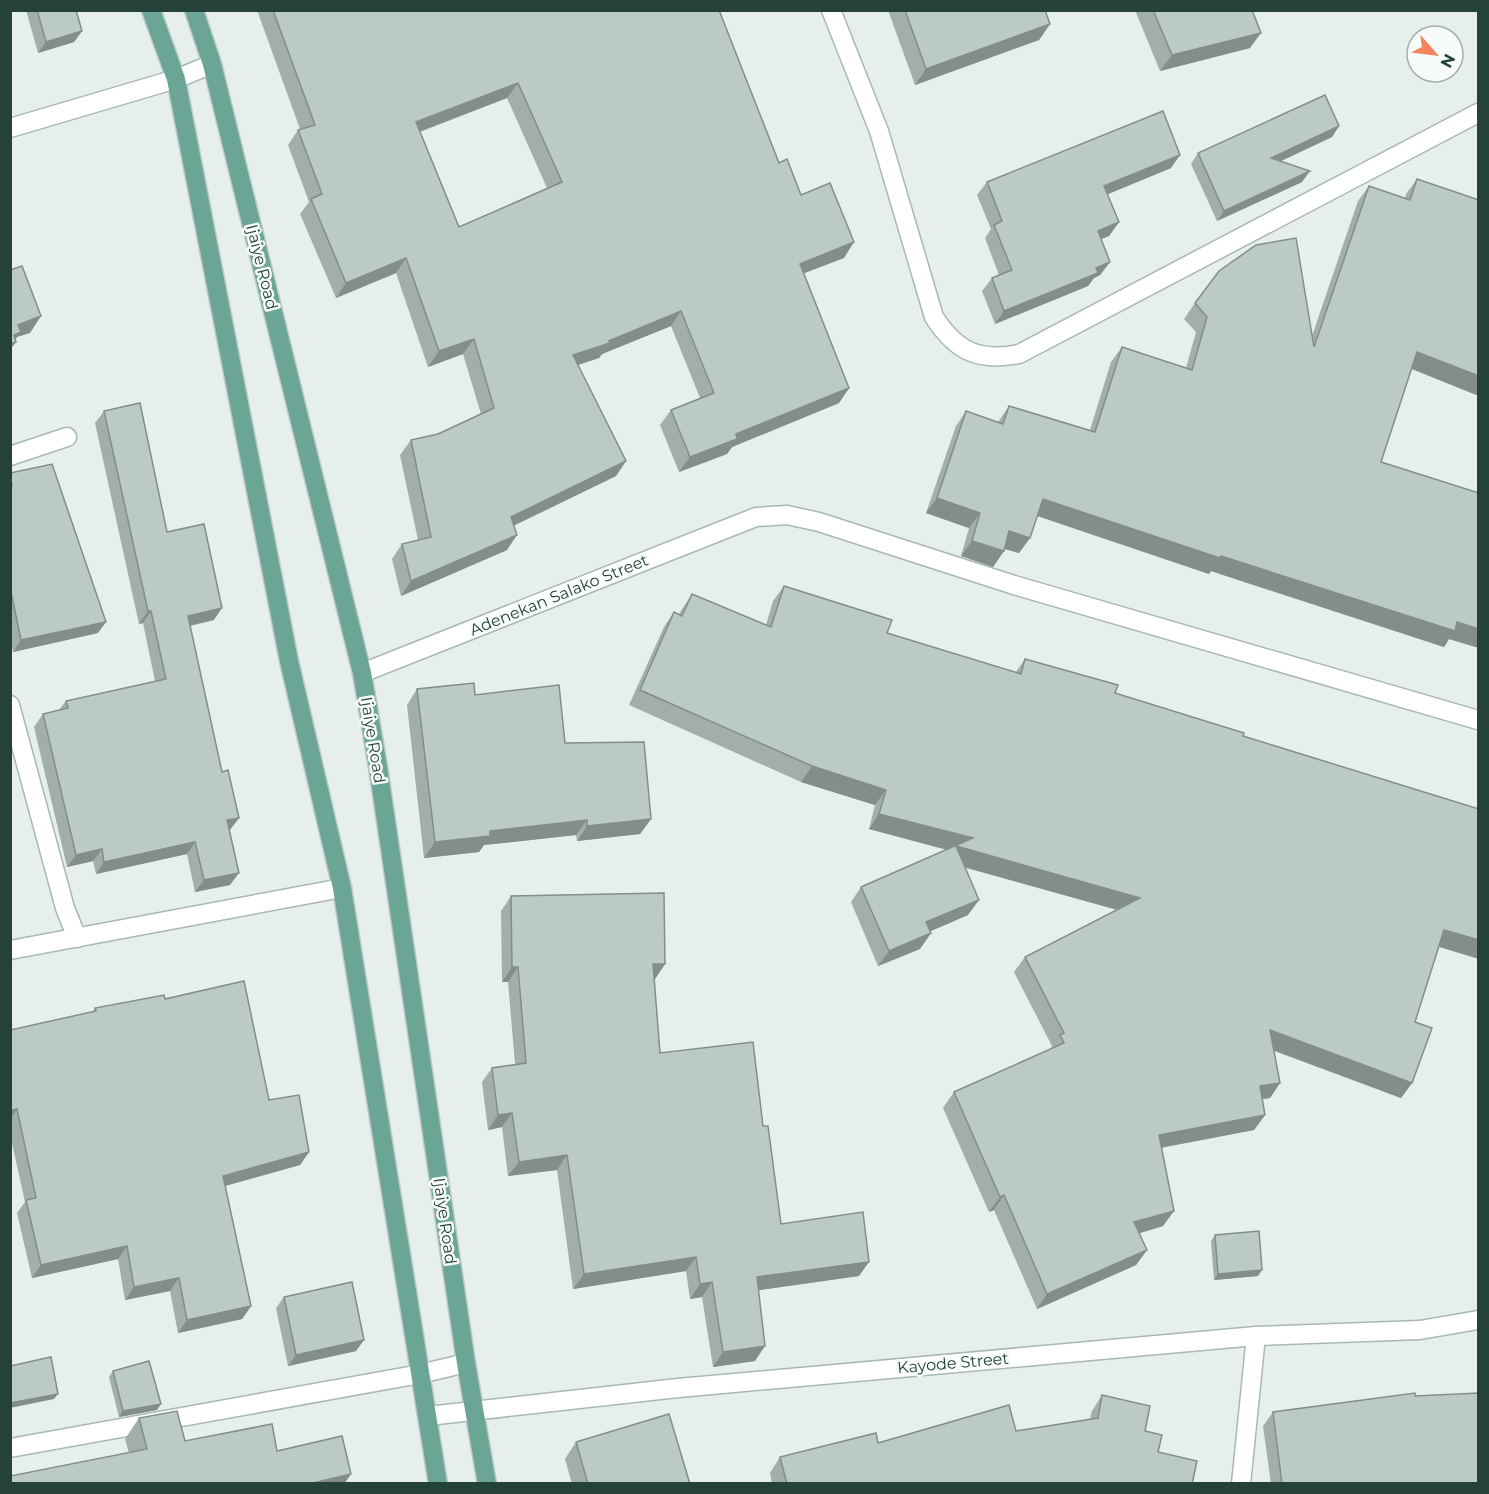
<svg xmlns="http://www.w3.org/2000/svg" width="1489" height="1494" viewBox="0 0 1489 1494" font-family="Montserrat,sans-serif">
<rect width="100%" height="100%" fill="#e6efeb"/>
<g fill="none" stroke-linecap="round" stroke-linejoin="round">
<defs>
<g id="minor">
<path d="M 831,10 L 879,131 L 934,317 C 956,351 978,362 1019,354 L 1478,113"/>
<polyline points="10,128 176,79 212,64"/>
<polyline points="10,456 67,437"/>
<polyline points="362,673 756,517 787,515 819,522 1014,585 1478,720"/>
<polyline points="10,705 65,908 77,938"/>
<polyline points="10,950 342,888"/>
<polyline points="428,1416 678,1388 1256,1336 1420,1330 1478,1320"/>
<polyline points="10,1448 420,1374 466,1363"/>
<polyline points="1241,1484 1256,1336"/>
</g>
<g id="major">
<polyline points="151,10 176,79 289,661 342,888 438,1484"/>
<polyline points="194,10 212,64 362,673 378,767 466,1363 487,1484"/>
</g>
</defs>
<!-- minor casing -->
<use href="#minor" stroke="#a8b8b2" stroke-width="21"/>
<!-- major casing -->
<use href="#major" stroke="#c2cac8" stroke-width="21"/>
<!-- minor -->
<use href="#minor" stroke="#fff" stroke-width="18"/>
<!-- major -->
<use href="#major" stroke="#6aa596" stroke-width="18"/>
</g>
<!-- wall -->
<g fill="#a1aea9" fill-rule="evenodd">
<polygon points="26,10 76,10 82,31 74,42 38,53"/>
<path d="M 257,10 L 719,10 L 779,163 L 844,258 L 804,273 L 849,388 L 839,403 L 732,447 L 727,454 L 679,472 L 660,425 L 671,410 L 700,398 L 671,326 L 602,354 L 599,358 L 578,365 L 626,461 L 616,476 L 514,525 L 507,550 L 401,596 L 392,559 L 402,544 L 418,540 L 400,455 L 411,440 L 438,434 L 481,414 L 463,354 L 428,367 L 396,273 L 336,298 L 300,214 L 309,202 L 288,145 L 298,130 L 300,129 ZM 507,98 L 547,188 L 459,227 L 420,132 Z"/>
<polygon points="888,10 1045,10 1050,24 1039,40 915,85"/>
<polygon points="1135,10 1252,10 1250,48 1160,71"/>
<polygon points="1339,126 1332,137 1280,161 1302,182 1217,221 1191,164 1198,153"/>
<polygon points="1171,168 1107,194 1119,222 1109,236 1101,239 1110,262 1100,275 1094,278 1088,286 995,324 982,291 992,278 999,275 985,238 991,229 977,195 987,182"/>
<polygon points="1417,179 1479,200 1479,396 1412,369 1381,462 1479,493 1479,648 1449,639 1444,647 1211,571 1209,574 1037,516 1030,538 1019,553 1005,549 993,567 961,556 969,528 926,513 956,426 966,411 998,422 1009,406 1090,430 1111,362 1122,347 1186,368 1196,332 1184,319 1195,303 1312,336 1358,201 1369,186 1405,198 1406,194"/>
<polygon points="104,411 214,620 190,626 222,772 239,818 229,830 230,885 195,892 187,854 96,874 93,861 67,867 34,727 43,714 59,710 66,701 155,681 143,623 139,624 95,423"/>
<polygon points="10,473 98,633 13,652 10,637"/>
<polygon points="784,586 887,633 1016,672 1025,659 1115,693 1243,736 1479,959 1439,947 1415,1022 1412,1083 1401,1098 1274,1051 1280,1083 1270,1098 1262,1099 1265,1115 1254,1130 1161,1148 1163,1226 1139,1233 1147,1250 1136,1265 1037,1309 994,1210 989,1212 943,1108 954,1092 1050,1050 1052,1046 1014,972 1025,957 1117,910 965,867 968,915 930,931 931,933 920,949 878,966 851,902 861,887 947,850 869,829 875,805 801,782 629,705 664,627 674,612 679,614 682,609 692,594 766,625 773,601"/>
<polygon points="417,689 475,695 565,743 651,819 640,834 577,841 576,835 484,845 479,852 424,858 407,705"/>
<polygon points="511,896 665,964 655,979 654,979 660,1053 763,1126 781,1224 859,1276 758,1290 755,1361 713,1367 702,1297 690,1299 686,1271 573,1289 557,1170 508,1176 502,1127 488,1130 482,1082 492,1068 515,1064 508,982 502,982 501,911"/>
<polygon points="165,999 269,1100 309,1152 300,1165 225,1186 251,1306 242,1319 178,1333 170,1291 125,1300 118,1259 32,1278 17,1213 25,1202 10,1134 10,1030 92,1012 95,1008"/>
<polygon points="1215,1235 1258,1276 1214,1280 1211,1241"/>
<polygon points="284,1297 356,1351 288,1366 276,1308"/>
<polygon points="113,1371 157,1410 119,1417 109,1377"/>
<polygon points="1102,1395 1145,1431 1158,1452 1192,1484 772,1484 770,1473 780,1457 878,1443 1016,1431 1090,1419 1092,1411"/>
<polygon points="1415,1396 1479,1484 1271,1484 1263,1426 1273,1412"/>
<polygon points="139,1418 185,1441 277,1451 351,1474 344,1484 10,1484 129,1453 125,1439"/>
<polygon points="576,1442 690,1484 572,1484 565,1459"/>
</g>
<!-- shaded-wall -->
<g fill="#838d89">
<polygon points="1050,24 1039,40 915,85 926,69"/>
<polygon points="82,31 74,42 38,53 46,42"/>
<polygon points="1261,33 1250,48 1160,71 1172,55"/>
<polygon points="518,83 507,98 405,137 416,122"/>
<polygon points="1339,126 1332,137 1264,169 1271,158"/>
<polygon points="1180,155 1171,168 1094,200 1104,186"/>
<polygon points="1310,171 1302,182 1217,221 1224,211"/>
<polygon points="1119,222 1109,236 1089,244 1098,231"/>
<polygon points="854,242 844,258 789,279 800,264"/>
<polygon points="406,258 396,273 336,298 346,283"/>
<polygon points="1110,262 1100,275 1094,278 1088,286 995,324 1004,311"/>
<polygon points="681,311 671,326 602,354 599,358 562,370 573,355"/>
<polygon points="41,316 30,333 17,337 14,343 16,342 10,350 10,336 18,325"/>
<polygon points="474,339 463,354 428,367 439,351"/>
<polygon points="1417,352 1479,376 1479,396 1407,367"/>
<polygon points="849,388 839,403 732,447 727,454 679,472 690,457 736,434"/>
<polygon points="626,461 616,476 501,532 511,517"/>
<polygon points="937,498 980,513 969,528 926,513"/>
<polygon points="1043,499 1221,556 1479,629 1479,648 1449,639 1444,647 1211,571 1209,574 1032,514"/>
<polygon points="1009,531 1030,538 1019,553 998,547"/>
<polygon points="517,535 507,550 401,596 411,581"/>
<polygon points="972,541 1004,551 993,567 961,556"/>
<polygon points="222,608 214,620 179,628 188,616"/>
<polygon points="148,611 151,611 143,623 139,624"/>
<polygon points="106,622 98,633 13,652 21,640"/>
<polygon points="812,766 886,790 875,805 801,782"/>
<polygon points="879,814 973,838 1140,898 1129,913 945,862 952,851 869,829"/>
<polygon points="239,818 230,830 218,833 227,820"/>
<polygon points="651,819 640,834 577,841 587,826"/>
<polygon points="587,820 576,835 484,845 479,852 424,858 435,842 490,831"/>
<polygon points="195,842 187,854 96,874 104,862"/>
<polygon points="102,849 93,861 67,867 76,855"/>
<polygon points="239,873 230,885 195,892 204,880"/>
<polygon points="979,900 968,915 915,938 926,922"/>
<polygon points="1444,930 1479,940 1479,959 1434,945"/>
<polygon points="931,933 920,949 878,966 889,951"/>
<polygon points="653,964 665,964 655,979 643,979"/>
<polygon points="512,967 518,967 508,982 502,982"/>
<polygon points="1270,1030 1412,1083 1401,1098 1260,1045"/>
<polygon points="1280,1083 1270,1098 1250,1101 1260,1086"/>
<polygon points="17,1109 10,1119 10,1111"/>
<polygon points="512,1113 502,1127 488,1130 498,1115"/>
<polygon points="1265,1115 1254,1130 1148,1150 1159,1135"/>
<polygon points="309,1152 300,1165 214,1189 223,1176"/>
<polygon points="567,1155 557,1170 508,1176 519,1162"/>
<polygon points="1004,1195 994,1210 989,1212 1000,1197"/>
<polygon points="1174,1211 1163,1226 1124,1238 1134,1222"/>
<polygon points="127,1246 118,1259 32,1278 41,1265"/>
<polygon points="1147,1250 1136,1265 1037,1309 1047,1294"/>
<polygon points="696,1257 686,1271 573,1289 584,1274"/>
<polygon points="869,1262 859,1276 747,1292 757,1277"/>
<polygon points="1262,1270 1258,1276 1214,1280 1218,1274"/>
<polygon points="179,1278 170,1291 125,1300 134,1287"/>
<polygon points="712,1282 702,1297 690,1299 700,1284"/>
<polygon points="251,1306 242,1319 178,1333 187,1320"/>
<polygon points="364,1340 356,1351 288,1366 296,1355"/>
<polygon points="765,1346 755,1361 713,1367 723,1352"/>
<polygon points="58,1394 54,1399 10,1408 10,1403"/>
<polygon points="161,1404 157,1410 119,1417 123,1411"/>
<polygon points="351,1474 344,1484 309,1484"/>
</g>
<!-- building -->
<g fill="#bbcac4" stroke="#838d89" stroke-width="1.5" fill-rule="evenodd">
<polygon points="37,10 76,10 82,31 46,42"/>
<path d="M 273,10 L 719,10 L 779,163 L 787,159 L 801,195 L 830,183 L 854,242 L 800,264 L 849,388 L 736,434 L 737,439 L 690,457 L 671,410 L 714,393 L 681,311 L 609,341 L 610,343 L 573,355 L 626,461 L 511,517 L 517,535 L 411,581 L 402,544 L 431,537 L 411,440 L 438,434 L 494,408 L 474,339 L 439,351 L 406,258 L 346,283 L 311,199 L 322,194 L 298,130 L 315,125 ZM 518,83 L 562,182 L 459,227 L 416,122 Z"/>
<polygon points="905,10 1045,10 1050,24 926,69"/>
<polygon points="1153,10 1252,10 1261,33 1172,55"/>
<polygon points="1325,95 1339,126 1271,158 1310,171 1224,211 1198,153"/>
<polygon points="1163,111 1180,155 1104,186 1119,222 1098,231 1110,262 1096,268 1098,273 1004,311 992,278 1012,270 994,225 1002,221 987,182"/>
<polygon points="1417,179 1479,200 1479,376 1417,352 1381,462 1479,493 1479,629 1457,622 1455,631 1221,556 1220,558 1043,499 1030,538 1009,531 1004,551 972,541 980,513 937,498 966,411 1003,424 1009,406 1095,432 1122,347 1192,370 1207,317 1195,303 1219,271 1256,245 1296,238 1314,347 1369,186 1410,200"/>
<polygon points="22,266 41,316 18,325 21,332 14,335 16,342 10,344 10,270"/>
<polygon points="140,403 167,532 204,524 222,608 188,616 222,772 228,770 239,818 227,820 239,873 204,880 195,842 104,862 102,849 76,855 43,714 68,708 66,701 166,679 151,611 148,611 104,411"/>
<polygon points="52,464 106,622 21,640 10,587 10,486 12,486 10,473"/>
<polygon points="784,586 892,620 887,633 1021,674 1025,659 1118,685 1115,693 1244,733 1243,736 1479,809 1479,940 1444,930 1415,1022 1432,1028 1412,1083 1270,1030 1280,1083 1260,1086 1265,1115 1159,1135 1174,1211 1134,1222 1147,1250 1047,1294 1004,1195 1000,1197 954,1092 1064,1043 1060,1035 1064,1033 1025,957 1140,898 956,846 979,900 926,922 931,933 889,951 861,887 973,838 879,814 886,790 812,766 640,690 674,612 682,616 692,594 771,627"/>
<polygon points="474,683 475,695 559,685 565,743 644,742 651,819 587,826 587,820 490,831 490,836 435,842 417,689"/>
<polygon points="664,893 665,964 653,964 660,1053 753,1042 763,1126 768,1126 781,1224 863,1212 869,1262 757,1277 765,1346 723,1352 712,1282 700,1284 696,1257 584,1274 567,1155 519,1162 512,1113 498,1115 492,1068 526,1063 518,967 512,967 511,896"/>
<polygon points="244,981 269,1100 299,1095 309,1152 223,1176 251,1306 187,1320 179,1278 134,1287 127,1246 41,1265 26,1200 36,1198 17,1109 10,1111 10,1030 96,1011 95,1008 164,995 165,999"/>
<polygon points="1259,1231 1262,1270 1218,1274 1215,1235"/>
<polygon points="352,1282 364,1340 296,1355 284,1297"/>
<polygon points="51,1357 58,1394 10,1403 10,1366"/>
<polygon points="149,1361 161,1404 123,1411 113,1371"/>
<polygon points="1415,1393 1415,1396 1479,1393 1479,1484 1282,1484 1273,1412"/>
<polygon points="1102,1395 1150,1406 1145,1431 1162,1435 1158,1452 1197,1461 1192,1484 787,1484 780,1457 876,1433 878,1443 1009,1405 1016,1431 1098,1418"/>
<polygon points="177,1411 185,1441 272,1424 277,1451 342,1436 351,1474 309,1484 10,1484 10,1476 147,1449 139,1418"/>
<polygon points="669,1414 690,1484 588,1484 576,1442"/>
</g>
<g text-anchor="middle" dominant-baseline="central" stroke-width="5" stroke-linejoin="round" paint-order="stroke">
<!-- street labels -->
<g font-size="16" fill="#24423a" stroke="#f7fbf9">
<text transform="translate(262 267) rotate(76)">Ijaiye Road</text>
<text transform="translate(559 595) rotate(-22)">Adenekan Salako Street</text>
<text transform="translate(373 740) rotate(81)">Ijaiye Road</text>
<text transform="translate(445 1221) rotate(82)">Ijaiye Road</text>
<text transform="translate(953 1363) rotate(-5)">Kayode Street</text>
</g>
</g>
<!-- border -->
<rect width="1489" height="1494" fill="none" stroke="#24423a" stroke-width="24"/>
<!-- north arrow -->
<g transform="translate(1435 54) rotate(118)"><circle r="28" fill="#f7fbf9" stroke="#a3b1ad" stroke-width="1.5"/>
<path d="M0-4.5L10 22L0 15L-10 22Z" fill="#f4845f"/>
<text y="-9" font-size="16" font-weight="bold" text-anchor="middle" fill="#24423a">N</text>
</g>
</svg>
